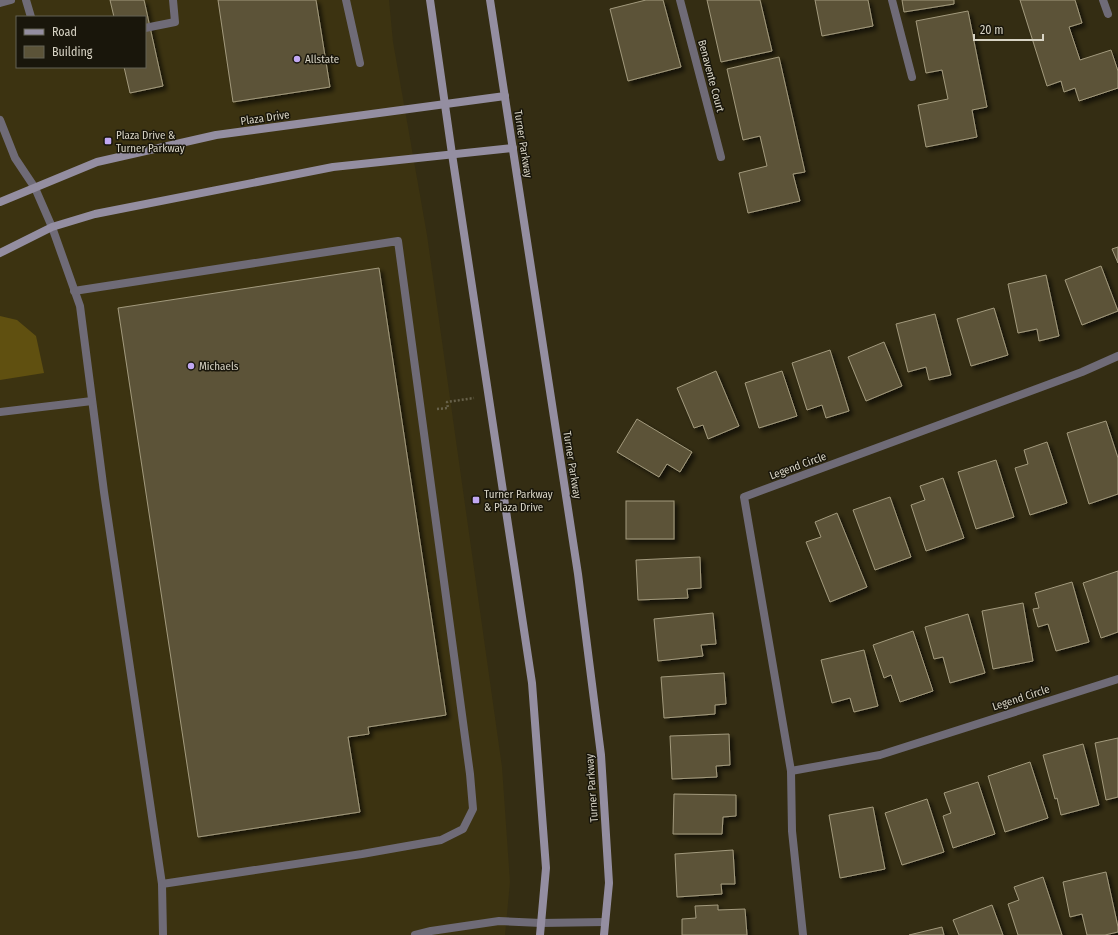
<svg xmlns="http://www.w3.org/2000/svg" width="1118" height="935" viewBox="0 0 1118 935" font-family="'Fira Sans Condensed',sans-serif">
<defs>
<filter id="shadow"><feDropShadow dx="3.5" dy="3.5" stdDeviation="2" flood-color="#0009"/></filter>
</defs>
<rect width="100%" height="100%" fill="#342d13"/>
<!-- built -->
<path fill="#3c3311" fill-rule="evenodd" d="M 0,0 L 389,0 L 393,42 L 427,235 L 502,767 L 510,882 L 505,935 L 0,935 ZM 17,17 L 145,17 L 145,67 L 17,67 Z"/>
<!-- grass -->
<polygon fill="#605010" points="0,316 17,320 36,336 44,373 0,380"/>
<!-- building -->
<g fill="#5b5338" stroke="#a39a7d" filter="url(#shadow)">
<polygon points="110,0 144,0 163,86 130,93 124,67 145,67 145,17 114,17"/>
<polygon points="218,0 316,0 330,87 233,102"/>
<polygon points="646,0 663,0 681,67 628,81 610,9"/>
<polygon points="707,0 760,0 772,51 721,62"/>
<polygon points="815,0 868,0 873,26 822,36"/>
<polygon points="902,0 954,0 954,4 904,12"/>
<polygon points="1020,0 1075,0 1082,23 1069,27 1080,60 1111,50 1118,71 1118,88 1079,101 1075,88 1064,92 1061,81 1047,86"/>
<polygon points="968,11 987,107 972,110 977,137 926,147 918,105 948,99 942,70 926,73 916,21"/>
<polygon points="779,57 805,172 793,174 800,201 748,213 739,173 767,166 760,136 743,140 727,69"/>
<polygon points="1118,247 1118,263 1112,249"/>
<polygon points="1101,266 1118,311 1082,325 1065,280"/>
<polygon points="379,268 446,715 368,727 369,734 348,737 360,812 198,837 118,308"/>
<polygon points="1046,275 1059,336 1039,341 1037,329 1018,333 1008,284"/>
<polygon points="994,308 1008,355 971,366 957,319"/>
<polygon points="935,314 951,375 929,380 926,367 908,372 896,324"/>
<polygon points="884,342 902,386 866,401 848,357"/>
<polygon points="830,350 849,411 826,418 822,405 807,410 792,363"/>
<polygon points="716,371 739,426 708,439 703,425 694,428 677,388"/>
<polygon points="782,371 797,416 759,428 745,383"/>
<polygon points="637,419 692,452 680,472 667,464 659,477 617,452"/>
<polygon points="1106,421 1118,458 1118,494 1089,504 1067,433"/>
<polygon points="1047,442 1067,503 1030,515 1015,468 1028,464 1024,450"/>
<polygon points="996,460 1014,517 976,529 958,472"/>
<polygon points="943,478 964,538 926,551 911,505 925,500 920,486"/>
<polygon points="890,497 911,557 875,570 853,510"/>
<rect x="626" y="501" width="48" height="38"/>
<polygon points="837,513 867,587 830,602 806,542 821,537 815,522"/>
<polygon points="700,557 701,588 687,589 688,598 638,600 636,560"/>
<polygon points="1118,571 1118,632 1101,638 1083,583"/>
<polygon points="1072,582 1089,642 1056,651 1048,624 1038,627 1033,609 1039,608 1035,593"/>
<polygon points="1023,603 1033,661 993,669 982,611"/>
<polygon points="713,613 716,644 701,645 703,656 658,661 654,619"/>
<polygon points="968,614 985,673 950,683 943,657 934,659 925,627"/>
<polygon points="913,631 933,691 900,702 891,675 884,678 873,645"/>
<polygon points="864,650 878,706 854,712 850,698 832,703 821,660"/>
<polygon points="724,673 726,704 715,705 715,714 664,718 661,677"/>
<polygon points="729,734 730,765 716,766 717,777 672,779 670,736"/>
<polygon points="1118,738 1118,797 1106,800 1095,743"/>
<polygon points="1083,744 1099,805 1061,815 1057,798 1055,799 1043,755"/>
<polygon points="1030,762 1048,818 1005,832 988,776"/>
<polygon points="978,782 995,834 953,848 943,816 951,813 944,793"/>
<polygon points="674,794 736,795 736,816 723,817 722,834 673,834"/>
<polygon points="927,799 944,852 902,865 885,813"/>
<polygon points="873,807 885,869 840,878 829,815"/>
<polygon points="733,850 735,884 721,884 722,894 677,897 675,854"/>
<polygon points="1106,872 1118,927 1118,932 1105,935 1087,935 1082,914 1070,917 1063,882"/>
<polygon points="1043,877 1062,935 1018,935 1008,904 1019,900 1014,887"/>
<polygon points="718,905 718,910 745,909 747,935 682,935 682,919 696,918 695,906"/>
<polygon points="992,905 1003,935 959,935 953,920"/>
<polygon points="942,927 944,935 909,935"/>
</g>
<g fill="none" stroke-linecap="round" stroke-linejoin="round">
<!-- path -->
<polyline stroke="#67614a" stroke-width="2.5" stroke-dasharray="2 2" stroke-linecap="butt" points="437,409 448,408 447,402 474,398"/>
<!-- lane -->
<g stroke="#6f6b77" stroke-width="8">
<polyline points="26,0 31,17"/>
<polyline points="346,0 360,63"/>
<polyline points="0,3 11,0"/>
<polyline points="145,28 175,22 173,0"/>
<polyline points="0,120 15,158 35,188 52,227 80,306 104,492 162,884 163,935"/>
<polyline points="74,291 398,241 470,774 473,809 463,829 441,840 362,854 162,884"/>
<polyline points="0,412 92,401"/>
<polyline points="415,935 431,931 499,921 541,923 605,922"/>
</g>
<!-- street -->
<g stroke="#6f6b77" stroke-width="8">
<polyline points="680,0 721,157"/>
<polyline points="892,0 912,77"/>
<polyline points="1103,0 1108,14"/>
<polyline points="791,771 880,755 1118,679"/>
<polyline points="803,935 792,831 791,771 744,497 1082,372 1118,356"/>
</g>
<!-- secondary -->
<g stroke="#948ea1" stroke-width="8">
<polyline points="430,0 452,154 532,683 546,868 540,935"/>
<polyline points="490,0 578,574 601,755 609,883 604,935"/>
<polyline points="0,202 97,162 216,135 505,96"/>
<polyline points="0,253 52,227 95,214 333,167 513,148"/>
</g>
</g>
<!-- markers -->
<g fill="#c1a8f3" stroke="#19160b" stroke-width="1.5">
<circle cx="297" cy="59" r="4"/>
<rect x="104" y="137" width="8" height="8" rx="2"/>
<circle cx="191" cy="366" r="4"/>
<rect x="472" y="496" width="8" height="8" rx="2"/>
</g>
<g text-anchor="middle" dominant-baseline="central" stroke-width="3" stroke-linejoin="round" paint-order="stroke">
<!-- poi labels -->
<g font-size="11" fill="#d8d4c5" stroke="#19160b" text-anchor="start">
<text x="305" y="59">Allstate</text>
<text x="116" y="135">Plaza Drive &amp;<tspan x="116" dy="13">Turner Parkway</tspan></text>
<text x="199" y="366">Michaels</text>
<text x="484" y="494">Turner Parkway<tspan x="484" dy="13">&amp; Plaza Drive</tspan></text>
</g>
<!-- street labels -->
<g font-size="11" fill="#d8d4c5" stroke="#19160b">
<text transform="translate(711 76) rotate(75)">Benavente Court</text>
<text transform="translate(265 118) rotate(-8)">Plaza Drive</text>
<text transform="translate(523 144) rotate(81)">Turner Parkway</text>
<text transform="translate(572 465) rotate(81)">Turner Parkway</text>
<text transform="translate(798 466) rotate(-20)">Legend Circle</text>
<text transform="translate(1021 698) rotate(-18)">Legend Circle</text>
<text transform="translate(592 788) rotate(-94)">Turner Parkway</text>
</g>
</g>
<!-- legend -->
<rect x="16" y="16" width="130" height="52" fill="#19160b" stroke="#656255"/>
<rect x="24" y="29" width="20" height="6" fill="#948ea1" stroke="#656255"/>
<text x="52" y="36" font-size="12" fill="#d8d4c5">Road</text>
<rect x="24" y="46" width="20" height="12" fill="#5b5338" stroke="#656255"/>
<text x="52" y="56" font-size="12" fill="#d8d4c5">Building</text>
<!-- scale -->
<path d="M974 34v6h69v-6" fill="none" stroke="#d8d4c5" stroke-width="2"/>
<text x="980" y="34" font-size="12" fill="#d8d4c5" stroke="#19160b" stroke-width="3" paint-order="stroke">20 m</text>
</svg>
